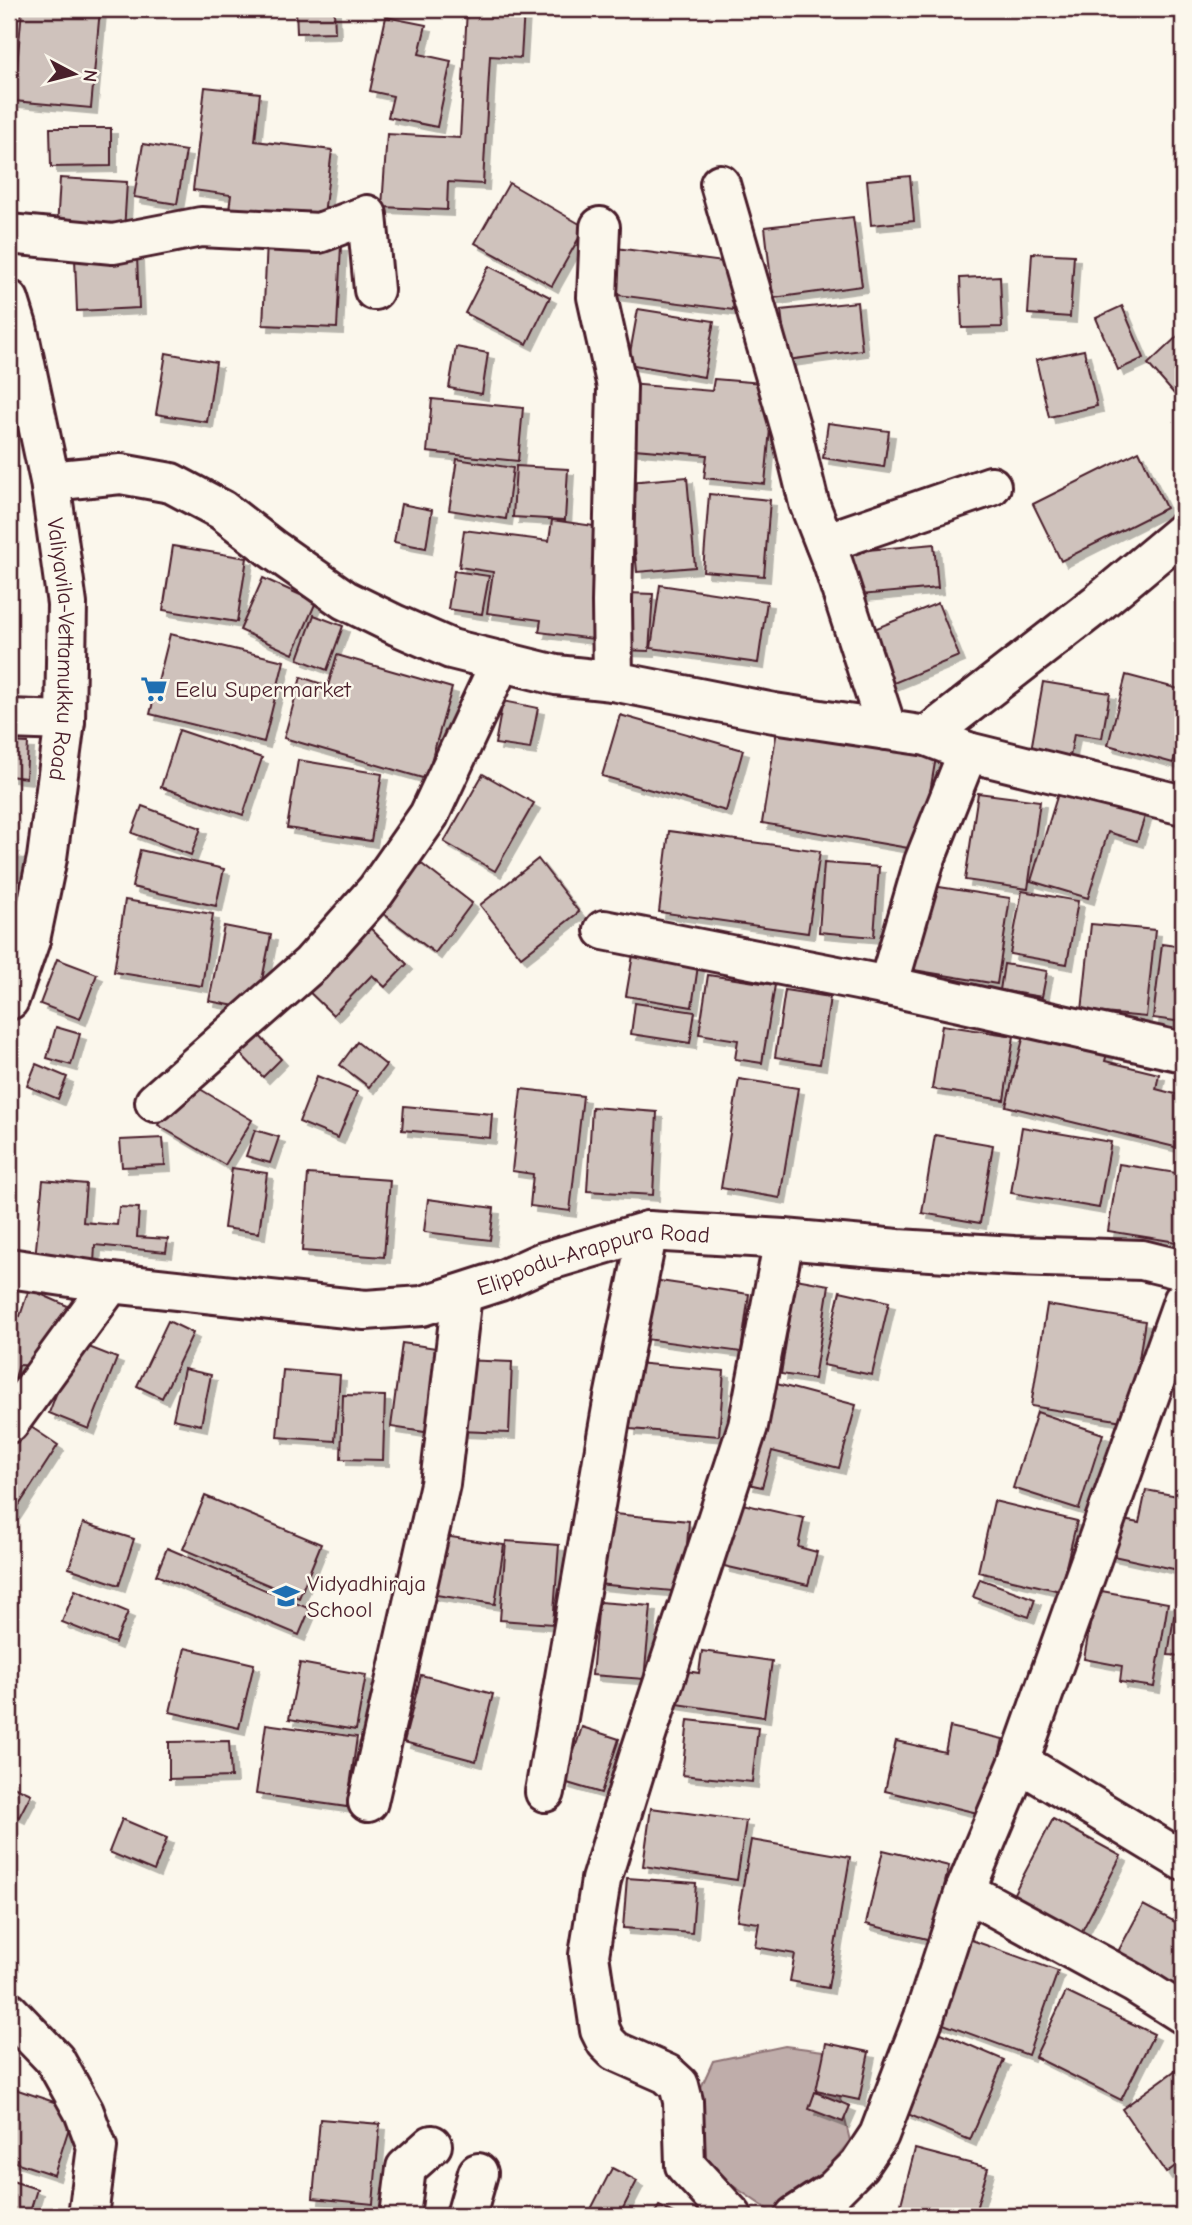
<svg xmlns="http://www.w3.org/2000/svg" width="1192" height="2225" viewBox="0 0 1192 2225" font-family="'Comic Neue',sans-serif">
<defs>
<filter id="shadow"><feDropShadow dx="6" dy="6" stdDeviation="0" flood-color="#0004"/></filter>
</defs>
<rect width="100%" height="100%" fill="#fbf7ec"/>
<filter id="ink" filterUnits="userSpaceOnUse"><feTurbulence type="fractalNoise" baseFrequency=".0143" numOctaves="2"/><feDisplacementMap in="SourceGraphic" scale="14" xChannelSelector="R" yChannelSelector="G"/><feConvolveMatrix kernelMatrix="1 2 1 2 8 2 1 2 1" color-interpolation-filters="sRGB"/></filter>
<g filter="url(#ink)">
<!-- water -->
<polygon fill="#bfadaa" stroke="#907477" stroke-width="2" points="785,2046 823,2051 839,2093 850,2141 816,2182 777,2216 697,2161 693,2105 713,2061"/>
<!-- building -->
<g fill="#cfc2bc" stroke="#4a1f2b" stroke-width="2" filter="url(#shadow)">
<polygon points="22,9 100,9 91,108 14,101"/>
<polygon points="296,9 334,9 335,32 297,33"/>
<polygon points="467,9 524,9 521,58 490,56 483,184 448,182 447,210 382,207 387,134 460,138"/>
<polygon points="386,17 426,25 419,54 451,61 437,127 388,117 393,96 370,91"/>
<polygon points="205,87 260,93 255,141 332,150 323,222 229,210 231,195 193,190"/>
<polygon points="50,128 111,128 111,166 51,167"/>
<polygon points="143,144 186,151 177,204 134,197"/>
<polygon points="910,176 914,221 871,225 867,180"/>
<polygon points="60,178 127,182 124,232 57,228"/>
<polygon points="509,183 585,227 552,286 475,243"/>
<polygon points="853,217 862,286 773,298 765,227"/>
<polygon points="267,242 341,245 337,328 263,325"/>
<polygon points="616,248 739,264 733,310 610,294"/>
<polygon points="1032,253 1074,255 1070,317 1028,314"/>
<polygon points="137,256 139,308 77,311 75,258"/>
<polygon points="489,266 550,297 527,344 465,313"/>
<polygon points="1000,276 1002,327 962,328 960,278"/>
<polygon points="857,302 862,350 787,360 781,310"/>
<polygon points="1122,306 1144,358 1118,370 1096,318"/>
<polygon points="638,309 714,321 704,377 628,364"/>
<polygon points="1183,331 1183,404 1148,364"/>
<polygon points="456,347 488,353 482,394 449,388"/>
<polygon points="1084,350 1097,406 1049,417 1036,360"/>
<polygon points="166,353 216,362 207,422 156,414"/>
<polygon points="714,379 774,384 765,484 704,478 707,455 622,448 629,384 712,391"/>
<polygon points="432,399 523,408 518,461 427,452"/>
<polygon points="828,423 889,431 884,467 823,458"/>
<polygon points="1139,451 1166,508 1061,561 1033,504"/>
<polygon points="457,459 513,468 506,519 449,510"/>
<polygon points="516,466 568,469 565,520 513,517"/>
<polygon points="687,477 695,567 637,572 629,482"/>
<polygon points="709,494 770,500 764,576 703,571"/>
<polygon points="401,504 432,510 426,548 394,542"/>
<polygon points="552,520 608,528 593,639 539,632 541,620 487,613 493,572 459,567 464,530 549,541"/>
<polygon points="934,544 938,588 849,596 845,552"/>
<polygon points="173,546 247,558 237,622 163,610"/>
<polygon points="454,571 489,576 482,614 448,609"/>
<polygon points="263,578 316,602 293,654 240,630"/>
<polygon points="660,585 767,601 758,663 651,648"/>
<polygon points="627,593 653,594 649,651 623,650"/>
<polygon points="938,603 959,656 884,687 862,634"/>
<polygon points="314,615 343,626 327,670 298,659"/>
<polygon points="170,634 284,661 264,742 150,714"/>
<polygon points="337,655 452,688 426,779 284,738 301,677 328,686"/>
<polygon points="1126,675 1183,690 1183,725 1173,763 1108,745"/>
<polygon points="1043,682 1110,693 1102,738 1074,734 1070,757 1031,750"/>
<polygon points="503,701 538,708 530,749 495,744"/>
<polygon points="620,715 743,750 726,811 602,776"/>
<polygon points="179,730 262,758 243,815 161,787"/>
<polygon points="777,730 936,757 920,850 762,823"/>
<polygon points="9,742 28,743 26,778 9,776"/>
<polygon points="298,760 382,774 371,841 287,828"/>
<polygon points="483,774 534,803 495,871 444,842"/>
<polygon points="1060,787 1146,813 1137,841 1108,832 1088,898 1031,881"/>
<polygon points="978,793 1040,801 1028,889 965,880"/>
<polygon points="142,806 201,828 191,855 132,833"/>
<polygon points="669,831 820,851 808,933 659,912"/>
<polygon points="140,850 224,869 216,906 132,887"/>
<polygon points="9,852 18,853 13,897 9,896"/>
<polygon points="414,858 472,903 435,953 376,908"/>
<polygon points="538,859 579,912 521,957 480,905"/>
<polygon points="824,863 879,867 874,937 819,932"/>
<polygon points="920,884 1010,898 997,984 914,970 920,930"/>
<polygon points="1022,891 1078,901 1067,964 1010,954"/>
<polygon points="125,900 213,914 202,986 114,972"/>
<polygon points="362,920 407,964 385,987 372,975 333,1015 300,983"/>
<polygon points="1091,924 1155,930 1146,1017 1082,1011"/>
<polygon points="224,926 271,935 256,1010 209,1001"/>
<polygon points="1162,944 1183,947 1183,1022 1153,1018"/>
<polygon points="634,949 699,959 692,1007 626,996"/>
<polygon points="57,959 97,974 80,1019 40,1004"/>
<polygon points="1004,964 1047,971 1042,997 1000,990"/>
<polygon points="708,975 775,985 762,1063 735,1059 738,1040 699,1034"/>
<polygon points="785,990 830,997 820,1064 775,1057"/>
<polygon points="635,1003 695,1012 690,1043 631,1034"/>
<polygon points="942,1025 1014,1036 1004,1100 932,1089"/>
<polygon points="56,1027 80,1034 71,1065 47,1058"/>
<polygon points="1026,1027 1109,1046 1105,1061 1159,1074 1156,1089 1183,1096 1183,1149 1006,1106"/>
<polygon points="257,1033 281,1059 263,1077 239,1052"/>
<polygon points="357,1042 386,1065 369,1087 340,1065"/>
<polygon points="36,1064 67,1077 58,1099 27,1086"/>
<polygon points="317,1076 357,1092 338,1138 299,1122"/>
<polygon points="739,1079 798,1088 780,1198 721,1188"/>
<polygon points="185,1080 252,1120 225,1165 158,1125"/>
<polygon points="521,1089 583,1096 570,1211 530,1206 533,1174 512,1171"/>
<polygon points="404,1106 492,1114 490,1138 402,1130"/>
<polygon points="592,1107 657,1112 653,1195 587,1191"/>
<polygon points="1022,1127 1111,1142 1099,1208 1011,1193"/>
<polygon points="255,1130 279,1137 270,1163 246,1156"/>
<polygon points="935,1135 993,1145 980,1223 922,1213"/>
<polygon points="163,1138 165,1165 122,1167 120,1140"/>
<polygon points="1119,1164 1183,1174 1183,1243 1108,1231"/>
<polygon points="232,1168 267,1173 259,1233 224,1228"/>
<polygon points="308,1174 390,1180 384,1257 302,1251"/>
<polygon points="43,1180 86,1184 83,1222 117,1225 119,1207 139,1208 137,1237 168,1239 166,1252 95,1245 94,1264 35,1258"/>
<polygon points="428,1199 494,1208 490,1240 424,1232"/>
<polygon points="796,1279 829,1285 814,1379 781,1374"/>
<polygon points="653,1280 749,1294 741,1352 645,1339"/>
<polygon points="29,1289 79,1311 41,1366 19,1365 9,1396 9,1314 20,1316"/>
<polygon points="840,1291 889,1302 872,1375 823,1365"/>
<polygon points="1047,1305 1145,1321 1129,1422 1031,1406"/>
<polygon points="168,1321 193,1333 162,1398 137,1386"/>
<polygon points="76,1342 117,1358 89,1429 49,1413"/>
<polygon points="402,1343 450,1350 438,1434 391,1427"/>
<polygon points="461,1360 512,1362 509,1433 459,1431"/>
<polygon points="635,1363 724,1371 719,1436 630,1429"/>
<polygon points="184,1369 211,1375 201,1425 173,1419"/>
<polygon points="283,1370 340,1375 335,1441 277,1437"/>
<polygon points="773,1383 856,1405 839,1468 772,1451 762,1487 748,1484"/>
<polygon points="343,1395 385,1396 383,1460 341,1459"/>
<polygon points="1037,1412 1103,1434 1079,1509 1013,1488"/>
<polygon points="25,1423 58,1445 14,1513 9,1509 9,1447"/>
<polygon points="1146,1490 1183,1497 1183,1571 1104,1554 1112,1518 1139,1523"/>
<polygon points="205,1496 321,1544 299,1598 183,1549"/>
<polygon points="994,1501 1077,1521 1060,1591 978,1572"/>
<polygon points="738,1503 804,1518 798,1547 817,1552 808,1585 724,1566"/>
<polygon points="603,1513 689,1521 683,1592 597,1584"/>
<polygon points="83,1523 134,1539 119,1585 69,1568"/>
<polygon points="431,1534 504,1545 495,1604 423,1593"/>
<polygon points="506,1541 559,1545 553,1624 500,1620"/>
<polygon points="167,1548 310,1609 299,1635 156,1575"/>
<polygon points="980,1579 1035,1599 1029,1617 973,1597"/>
<polygon points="75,1590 128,1612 115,1643 62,1622"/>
<polygon points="1096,1590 1168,1603 1154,1687 1120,1682 1122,1666 1084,1659"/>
<polygon points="599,1602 651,1606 644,1679 592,1675"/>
<polygon points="1174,1616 1183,1618 1183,1656 1168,1655"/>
<polygon points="185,1648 254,1664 239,1728 170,1712"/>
<polygon points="702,1651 772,1661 764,1717 664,1702 668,1668 699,1673"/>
<polygon points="300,1663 366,1675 356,1730 289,1719"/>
<polygon points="421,1675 493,1694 476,1761 404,1742"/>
<polygon points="688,1720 758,1728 752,1782 682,1775"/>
<polygon points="266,1724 357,1737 347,1807 256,1794"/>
<polygon points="582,1727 619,1739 601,1793 564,1782"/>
<polygon points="950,1727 1003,1739 986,1815 885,1791 896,1741 945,1752"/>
<polygon points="229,1741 231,1777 169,1779 169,1742"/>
<polygon points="9,1784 31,1794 19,1817 9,1812"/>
<polygon points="651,1808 746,1821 737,1880 643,1866"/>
<polygon points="122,1819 167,1838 154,1871 109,1852"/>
<polygon points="1053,1819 1121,1856 1081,1933 1012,1897"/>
<polygon points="751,1840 850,1857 828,1988 790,1981 795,1954 755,1947 759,1923 737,1920"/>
<polygon points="883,1850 949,1866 931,1940 866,1924"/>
<polygon points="627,1878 696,1883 692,1933 623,1928"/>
<polygon points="1143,1905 1183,1926 1183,1973 1173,1993 1113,1961"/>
<polygon points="966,1938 1058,1971 1028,2055 935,2021"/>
<polygon points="1066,1992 1154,2034 1121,2100 1035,2057"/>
<polygon points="939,2032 1004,2060 970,2140 905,2113"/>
<polygon points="826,2043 869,2052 859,2100 816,2091"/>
<polygon points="1180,2067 1183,2071 1183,2160 1166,2173 1122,2109"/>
<polygon points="9,2087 75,2109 54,2175 9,2160"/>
<polygon points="815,2092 850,2106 843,2122 809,2109"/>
<polygon points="320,2119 380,2124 373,2204 313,2198"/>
<polygon points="915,2149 988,2168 974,2216 898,2216"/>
<polygon points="612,2168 637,2181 619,2216 596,2216 589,2213"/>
<polygon points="9,2180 37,2189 29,2215 9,2209"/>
<polygon points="659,2206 679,2216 653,2216"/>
</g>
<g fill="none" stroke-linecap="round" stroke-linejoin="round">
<defs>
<g id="minor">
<polyline points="720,184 792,433 809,503 833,564 887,730"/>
<polyline points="600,227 597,297 617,387 612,602 613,681"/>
<polyline points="9,234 113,244 201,227 319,233 367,215 374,290"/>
<polyline points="50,481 121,474 171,483 222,510 271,548 345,600 396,625 451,649 556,675 613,681 774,713 927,736 968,752 1183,805"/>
<polyline points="825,543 991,486"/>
<polyline points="9,719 65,721"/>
<polyline points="927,736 1097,604 1183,532"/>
<polyline points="604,930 888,986 1183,1052"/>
<polyline points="888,986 924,862 968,752"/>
<polyline points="155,1102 311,964 376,891 429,815 501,661"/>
<polyline points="9,1423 111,1283"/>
<polyline points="1019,1762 1183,1861"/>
<polyline points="545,1792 612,1408 648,1231"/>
<polyline points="368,1802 440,1484 462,1294"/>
<polyline points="965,1891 1134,1983 1183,2014"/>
<polyline points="9,2012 55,2060 84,2112 97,2147 88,2216"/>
<polyline points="400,2216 406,2168 432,2145"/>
<polyline points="466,2216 478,2173"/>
<polyline points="732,2216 685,2165 683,2101 679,2085 667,2074 615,2051 606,2042 600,2030 589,1955 601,1880 638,1760 748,1426 784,1239"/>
<polyline points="795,2216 833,2191 859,2165 879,2135 924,2017 965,1891 1019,1762 1183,1301"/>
</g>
<g id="tertiary">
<path id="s1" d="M 9,300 L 17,326 L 50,481 L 67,604 L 65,721 L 47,858 L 30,940 L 9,1000"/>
<path id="s2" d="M 9,1268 L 111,1283 L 365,1310 L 422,1306 L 500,1281 L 540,1263 L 648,1231 L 784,1239 L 898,1249 L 1014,1256 L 1142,1260 L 1183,1270"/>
</g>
</defs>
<!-- minor casing -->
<use href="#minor" stroke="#4a1f2b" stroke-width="44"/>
<!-- tertiary casing -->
<use href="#tertiary" stroke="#4a1f2b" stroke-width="44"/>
<!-- minor -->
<use href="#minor" stroke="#fbf7ec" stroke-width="38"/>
<!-- tertiary -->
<use href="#tertiary" stroke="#fbf7ec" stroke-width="38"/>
</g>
</g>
<!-- icons -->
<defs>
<symbol id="supermarket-bare" viewBox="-9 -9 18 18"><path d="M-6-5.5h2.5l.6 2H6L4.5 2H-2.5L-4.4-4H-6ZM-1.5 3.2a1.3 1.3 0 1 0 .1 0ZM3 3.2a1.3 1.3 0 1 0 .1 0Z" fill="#1f6fb2" stroke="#fbf7ec" stroke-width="2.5" paint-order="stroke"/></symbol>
<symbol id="school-bare" viewBox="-9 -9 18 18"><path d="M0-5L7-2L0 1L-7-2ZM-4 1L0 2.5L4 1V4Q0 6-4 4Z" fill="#1f6fb2" stroke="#fbf7ec" stroke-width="2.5" paint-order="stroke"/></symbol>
</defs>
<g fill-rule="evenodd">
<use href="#supermarket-bare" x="135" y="670" width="38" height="38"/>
<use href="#school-bare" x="267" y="1577" width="38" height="38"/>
</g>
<g text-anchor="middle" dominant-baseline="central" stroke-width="5" stroke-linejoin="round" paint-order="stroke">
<!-- street labels -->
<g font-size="23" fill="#4a1f2b" stroke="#fbf7ec">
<text stroke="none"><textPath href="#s1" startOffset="355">Valiyavila-Vettamukku Road</textPath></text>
<text stroke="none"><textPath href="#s2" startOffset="595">Elippodu-Arappura Road</textPath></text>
</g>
<!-- poi labels -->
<g font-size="23" fill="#4a1f2b" stroke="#fbf7ec" text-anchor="start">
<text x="175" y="689">Eelu Supermarket</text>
<text x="307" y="1583">Vidyadhiraja<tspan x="307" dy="26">School</tspan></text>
</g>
</g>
<!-- margin -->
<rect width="1192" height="2225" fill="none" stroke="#fbf7ec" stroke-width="35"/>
<rect x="18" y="18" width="1157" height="2190" fill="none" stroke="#4a1f2b" stroke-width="2.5" filter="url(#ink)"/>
<!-- north arrow -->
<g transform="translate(74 74) rotate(97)" stroke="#fbf7ec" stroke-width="5" paint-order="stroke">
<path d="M0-5L12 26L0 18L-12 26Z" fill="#4a1f2b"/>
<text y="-10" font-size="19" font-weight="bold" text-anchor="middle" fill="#4a1f2b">N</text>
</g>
</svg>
